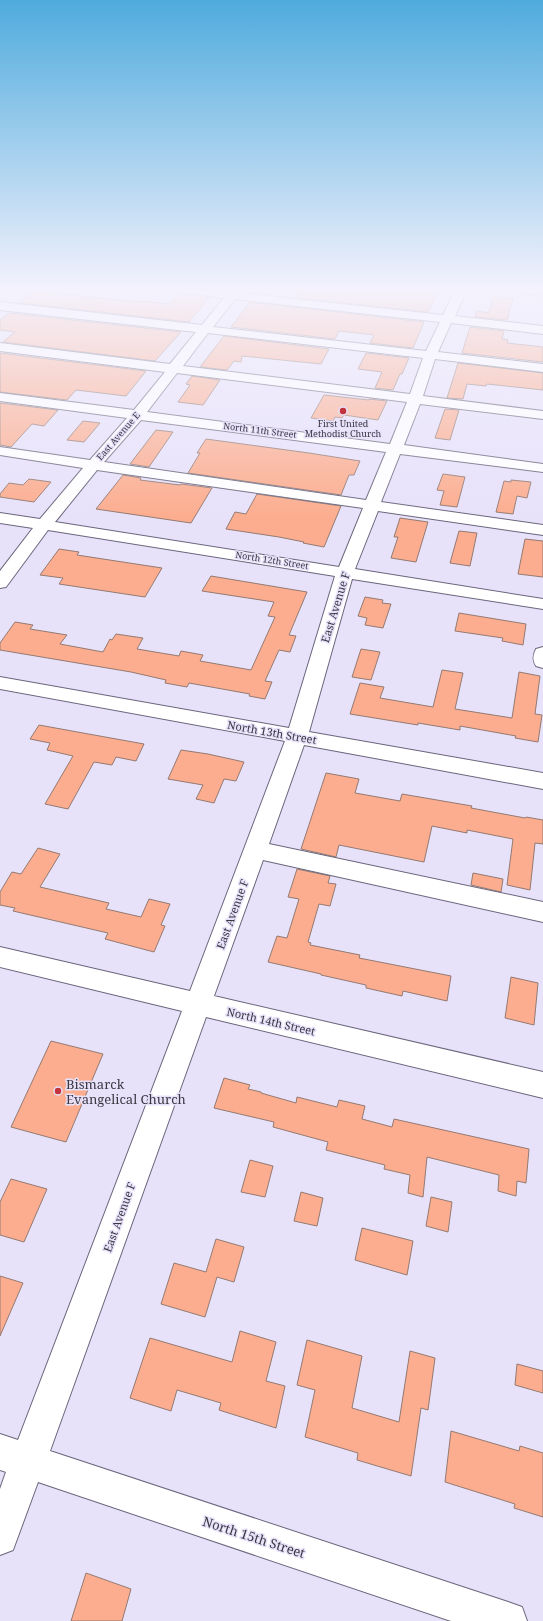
<svg xmlns="http://www.w3.org/2000/svg" width="543" height="1621" viewBox="0 0 543 1621" font-family="'Noto Serif',serif">
<rect width="100%" height="100%" fill="#e7e1fa"/>
<!-- building -->
<g fill="#fcad8f" stroke="#947a71">
<polygon points="297,290 421,290 438,292 428,312 297,298"/>
<polygon points="34,291 139,302 140,301 170,304 180,292 209,298 189,322 20,303"/>
<polygon points="494,297 513,299 507,320 475,317 477,311 488,313"/>
<polygon points="250,302 424,322 413,348 370,343 374,335 339,331 335,339 231,327"/>
<polygon points="9,313 181,332 155,361 3,342 15,332 0,330 0,320"/>
<polygon points="470,327 504,331 502,339 508,340 507,343 543,347 543,362 462,353"/>
<polygon points="224,336 329,349 321,364 242,356 241,362 234,361 227,370 200,367"/>
<polygon points="0,353 146,371 126,396 76,390 67,400 0,392"/>
<polygon points="366,353 409,358 402,374 400,374 393,390 375,388 382,372 358,369"/>
<polygon points="458,363 543,373 543,390 487,384 486,386 467,384 463,399 447,398"/>
<polygon points="192,376 220,380 203,405 178,402 190,385 186,384"/>
<polygon points="324,395 369,400 369,399 387,401 378,420 344,415 342,418 335,417 333,421 311,418"/>
<polygon points="0,403 58,410 44,426 32,424 11,447 0,445"/>
<polygon points="445,409 459,410 450,440 435,438"/>
<polygon points="83,421 100,423 84,442 67,440"/>
<polygon points="156,430 173,432 149,467 130,464"/>
<polygon points="206,439 309,453 360,461 354,475 349,475 341,495 188,473 200,453 197,453"/>
<polygon points="443,474 465,477 457,507 440,505 444,491 437,490"/>
<polygon points="123,475 141,478 140,480 180,485 181,484 212,488 191,523 96,509"/>
<polygon points="29,479 51,482 34,502 0,497 0,494 9,483 23,485"/>
<polygon points="511,480 531,482 527,498 517,496 513,514 496,512 504,481 511,482"/>
<polygon points="257,494 341,506 324,547 303,543 304,542 279,537 226,529 235,512 246,514"/>
<polygon points="400,518 428,522 416,562 391,558 398,537 394,537"/>
<polygon points="459,531 477,533 470,566 450,563"/>
<polygon points="525,539 543,541 543,577 518,574"/>
<polygon points="59,549 79,552 77,555 162,568 145,597 59,584 63,578 40,575"/>
<polygon points="211,576 307,592 289,635 296,636 290,652 279,650 265,681 272,682 265,699 249,696 250,694 189,683 187,687 165,683 166,680 131,672 0,650 0,643 15,622 33,625 30,629 67,635 60,644 103,652 110,639 112,640 116,634 143,638 137,649 179,656 181,651 203,655 200,661 251,670 275,617 268,616 274,602 202,591"/>
<polygon points="365,597 383,600 382,603 391,604 383,628 365,625 367,618 358,616"/>
<polygon points="459,613 526,624 523,645 502,641 503,638 455,631"/>
<polygon points="361,649 380,652 371,680 352,677"/>
<polygon points="442,670 463,673 455,709 512,718 519,672 540,676 535,714 542,715 538,742 515,738 516,736 460,726 460,730 418,723 418,725 350,714 360,683 384,687 380,698 433,707"/>
<polygon points="39,725 83,733 144,744 136,761 116,757 112,765 94,762 68,809 45,804 73,756 47,750 50,743 30,739"/>
<polygon points="181,750 208,754 244,762 236,781 224,779 214,803 196,799 203,785 168,779"/>
<polygon points="326,773 359,779 355,793 400,801 402,794 472,806 471,808 525,818 526,817 543,820 543,844 535,843 530,890 507,885 513,839 467,830 467,833 432,826 424,862 339,845 336,857 301,849"/>
<polygon points="38,848 60,854 40,887 109,903 106,909 141,917 149,899 170,904 161,925 165,926 154,952 105,939 108,933 13,911 15,908 0,905 0,892 12,872 21,874"/>
<polygon points="297,869 330,876 328,883 336,884 330,906 319,904 308,942 311,943 310,945 360,955 359,958 451,976 447,1001 403,991 402,996 366,988 366,985 321,975 321,974 268,962 277,936 287,938 299,899 288,897"/>
<polygon points="473,873 503,879 501,892 471,885"/>
<polygon points="511,977 538,983 534,1025 505,1018"/>
<polygon points="51,1041 103,1054 66,1142 11,1127"/>
<polygon points="224,1078 250,1085 248,1089 261,1092 261,1093 296,1103 297,1097 337,1107 339,1100 365,1106 362,1119 392,1127 394,1119 529,1149 526,1183 517,1181 516,1196 498,1191 499,1175 427,1157 423,1197 408,1193 410,1175 384,1169 385,1165 326,1150 328,1142 273,1127 274,1122 214,1108"/>
<polygon points="250,1160 273,1166 265,1197 241,1192"/>
<polygon points="11,1179 47,1189 24,1242 0,1235 0,1202"/>
<polygon points="301,1192 323,1198 317,1226 294,1221"/>
<polygon points="431,1197 452,1202 448,1232 426,1226"/>
<polygon points="362,1228 413,1241 407,1275 355,1260"/>
<polygon points="216,1239 244,1247 234,1282 217,1277 205,1317 161,1304 174,1263 206,1272"/>
<polygon points="0,1276 23,1283 0,1336"/>
<polygon points="240,1331 276,1342 266,1381 285,1386 276,1428 219,1410 221,1403 177,1390 171,1411 130,1398 150,1338 232,1362"/>
<polygon points="307,1340 362,1356 352,1408 399,1422 410,1351 435,1358 428,1410 421,1408 411,1476 357,1460 358,1453 305,1437 315,1390 297,1385"/>
<polygon points="517,1364 543,1371 543,1393 515,1385"/>
<polygon points="451,1431 519,1451 520,1446 543,1453 543,1517 514,1508 515,1504 445,1482"/>
<polygon points="86,1573 131,1589 122,1621 71,1621"/>
</g>
<g fill="none" stroke-linecap="round" stroke-linejoin="round">
<defs>
<g id="minor">
<path d="M 180,290 L 229,291 L 242,290 L 240,293 L 443,315 L 455,290 L 467,290 L 455,316 L 543,326 L 543,334 L 451,323 L 438,352 L 543,364 L 543,372 L 435,359 L 423,396 L 543,411 L 543,419 L 420,404 L 404,445 L 543,464 L 543,472 L 400,454 L 381,502 L 543,525 L 543,535 L 378,511 L 355,569 L 543,599 L 543,609 L 352,579 L 309,732 L 543,773 L 543,789 L 304,745 L 269,844 L 543,902 L 543,922 L 263,860 L 214,996 L 543,1072 L 543,1098 L 206,1017 L 50,1451 L 508,1602 L 522,1607 L 527,1621 L 451,1621 L 38,1482 L 13,1550 L 0,1555 L 0,1489 L 6,1472 L 0,1470 L 0,1434 L 18,1440 L 182,1011 L 0,967 L 0,947 L 190,991 L 285,741 L 0,689 L 0,677 L 289,728 L 335,576 L 48,530 L 6,587 L 0,588 L 0,571 L 33,528 L 0,523 L 0,513 L 40,519 L 83,468 L 0,455 L 0,447 L 90,460 L 127,418 L 0,401 L 0,393 L 134,410 L 165,372 L 0,351 L 0,343 L 170,364 L 196,332 L 0,310 L 0,302 L 202,325 L 224,298 L 186,293 ZM 235,299 L 440,322 L 426,351 L 213,327 ZM 208,333 L 423,358 L 410,394 L 183,366 ZM 177,373 L 407,402 L 390,444 L 147,412 ZM 141,420 L 386,452 L 366,500 L 104,462 ZM 97,470 L 363,508 L 339,567 L 55,522 Z"/>
<path d="M 543,647 L 543,668 L 536,666 C 532,660 533,655 536,649 Z"/>
</g>
<polygon id="major" points="509,290 543,290 543,296 515,293"/>
</defs>
<!-- minor casing -->
<use href="#minor" stroke="#6b667c" stroke-width="2"/>
<!-- major casing -->
<use href="#major" stroke="#35a0af" stroke-width="2"/>
<!-- minor -->
<use href="#minor" fill="#fff" fill-rule="evenodd"/>
<!-- major -->
<use href="#major" fill="#85e8f2" fill-rule="evenodd"/>
</g>
<!-- sky -->
<linearGradient id="sky" x2="0" y2="1"><stop stop-color="#4fabdd"/><stop offset="0.56" stop-color="#f4f2fd"/><stop offset="1" stop-color="#f4f2fd" stop-opacity="0"/></linearGradient>
<rect width="543" height="517" fill="url(#sky)"/>
<!-- markers -->
<g fill="#c2333b" stroke="#e7e1fa" stroke-width="1.5">
<circle cx="343" cy="411" r="4"/>
<circle cx="58" cy="1091" r="4"/>
</g>
<g text-anchor="middle" dominant-baseline="central" stroke-width="3" stroke-linejoin="round" paint-order="stroke">
<!-- far-poi labels -->
<g font-size="9" fill="#3a3741" stroke="#e7e1fa">
<text x="343" y="423">First United<tspan x="343" dy="10">Methodist Church</tspan></text>
</g>
<!-- far-street labels -->
<g font-size="9" fill="#3a3741" stroke="#e7e1fa">
<text transform="translate(260 430) rotate(7)">North 11th Street</text>
<text transform="translate(118 436) rotate(-49)">East Avenue E</text>
<text transform="translate(272 560) rotate(9)">North 12th Street</text>
</g>
<!-- street labels -->
<g font-size="11" fill="#3a3741" stroke="#e7e1fa">
<text transform="translate(335 607) rotate(-73)">East Avenue F</text>
<text transform="translate(272 732) rotate(10)">North 13th Street</text>
<text transform="translate(232 914) rotate(-70)">East Avenue F</text>
<text transform="translate(271 1021) rotate(13)">North 14th Street</text>
<text transform="translate(119 1217) rotate(-70)">East Avenue F</text>
</g>
<!-- near-poi labels -->
<g font-size="13" fill="#3a3741" stroke="#e7e1fa" text-anchor="start">
<text x="66" y="1084">Bismarck<tspan x="66" dy="15">Evangelical Church</tspan></text>
</g>
<!-- near-street labels -->
<g font-size="13" fill="#3a3741" stroke="#e7e1fa">
<text transform="translate(254 1537) rotate(18)">North 15th Street</text>
</g>
</g>
</svg>
